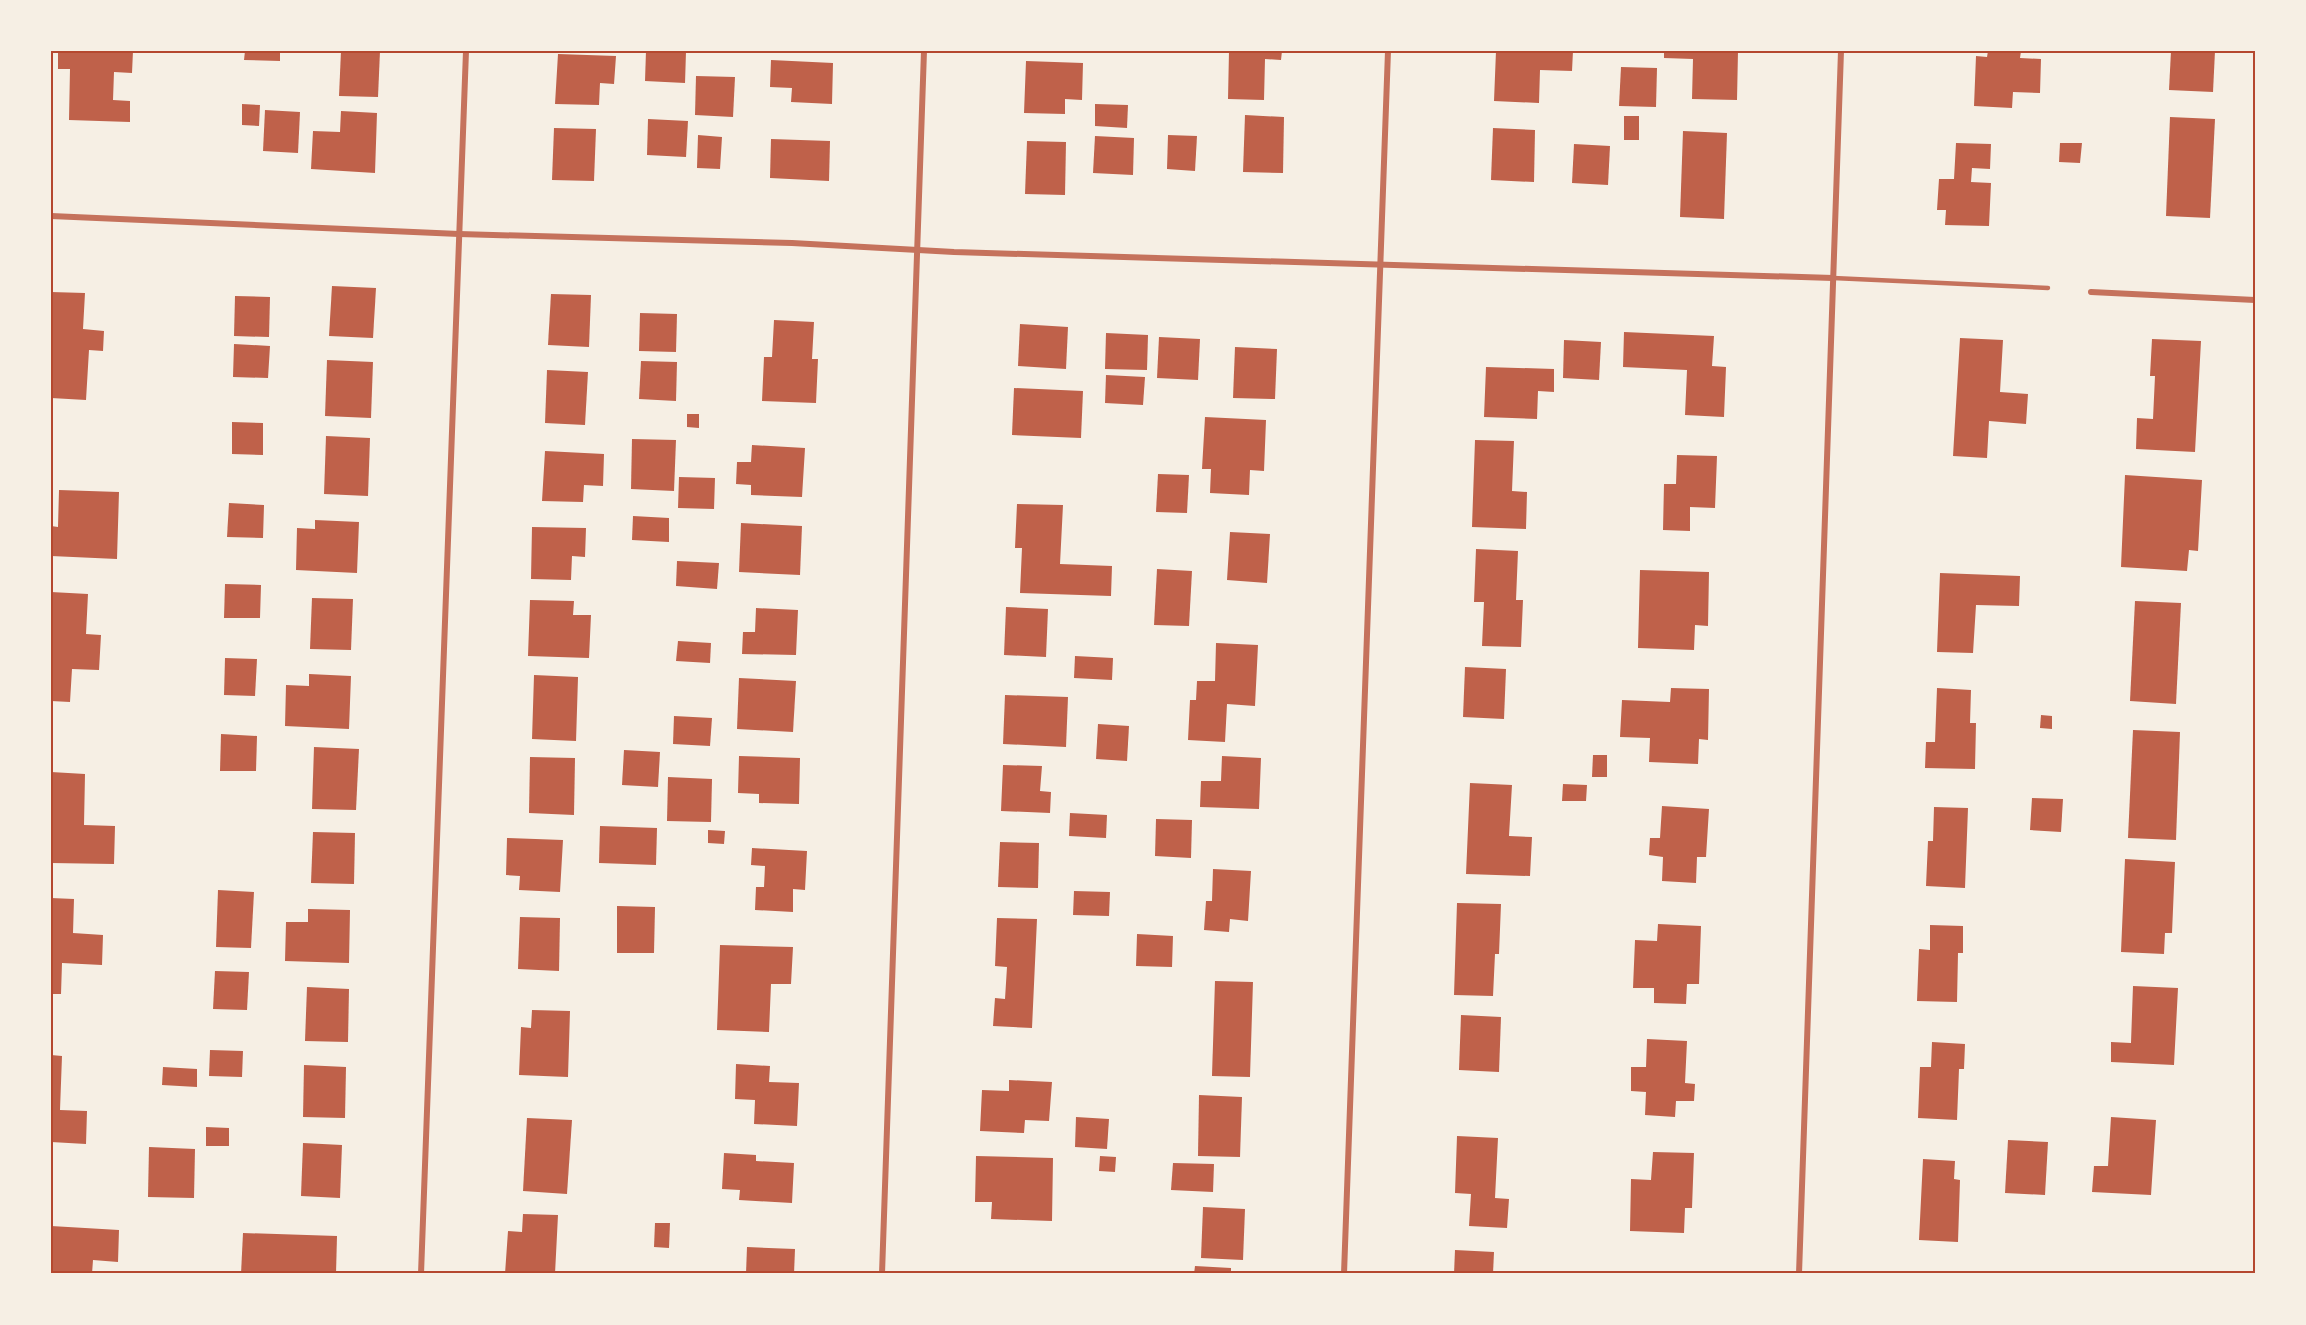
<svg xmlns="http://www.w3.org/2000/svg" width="2306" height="1325" viewBox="0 0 2306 1325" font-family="'Times New Roman',serif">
<rect width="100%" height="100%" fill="#f6efe4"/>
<!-- building -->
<g fill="#bf614a">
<polygon points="58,51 133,51 132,73 114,72 113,100 130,101 130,122 69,120 70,69 58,69"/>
<polygon points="245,51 280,51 280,61 244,60"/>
<polygon points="341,51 380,51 378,97 339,96"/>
<polygon points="646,51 686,51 685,83 645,81"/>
<polygon points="1229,51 1282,51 1281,60 1265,59 1264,100 1228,99"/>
<polygon points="1496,51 1573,51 1572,71 1540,70 1539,103 1494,101"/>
<polygon points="1664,51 1738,51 1737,100 1692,99 1693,59 1664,58"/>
<polygon points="1988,51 2021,51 2020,58 2041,59 2040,93 2013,92 2012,108 1974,106 1976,56 1987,57"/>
<polygon points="2171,51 2215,51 2213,92 2169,90"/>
<polygon points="558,54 616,56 614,84 600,83 599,105 555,104"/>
<polygon points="771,60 833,63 832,104 791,102 792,88 770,87"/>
<polygon points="1026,61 1083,63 1082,100 1065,99 1065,114 1024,113"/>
<polygon points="1621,67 1657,68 1656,107 1619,106"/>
<polygon points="696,76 735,77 733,117 695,115"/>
<polygon points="242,104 260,105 259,126 242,125"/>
<polygon points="1095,104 1128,105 1127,128 1095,126"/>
<polygon points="265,110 300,112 298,153 263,151"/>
<polygon points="341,111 377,113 375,173 311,169 313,131 340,132"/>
<polygon points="1245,115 1284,117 1283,173 1243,172"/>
<rect x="1624" y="116" width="15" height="24"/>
<polygon points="2170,117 2215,119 2210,218 2166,216"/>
<polygon points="648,119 688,121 686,157 647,155"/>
<polygon points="554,128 596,129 594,181 552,180"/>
<polygon points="1493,128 1535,130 1534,182 1491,180"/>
<polygon points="1683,131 1727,133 1724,219 1680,217"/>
<polygon points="698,135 722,137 720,169 697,168"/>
<polygon points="1168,135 1197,136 1195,171 1167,169"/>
<polygon points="1095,136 1134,138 1133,175 1093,173"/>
<polygon points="771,139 830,141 829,181 770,178"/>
<polygon points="1027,141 1066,142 1065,195 1025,194"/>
<polygon points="1956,143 1991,144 1990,169 1972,168 1971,182 1991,183 1989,226 1945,225 1946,210 1937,210 1939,179 1954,179"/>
<polygon points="2060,143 2082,143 2080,163 2059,162"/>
<polygon points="1574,144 1610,146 1608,185 1572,183"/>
<polygon points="332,286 376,288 373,338 329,336"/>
<polygon points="51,292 85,293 83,329 104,331 103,351 89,350 86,400 51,398"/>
<polygon points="551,294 591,295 589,347 548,345"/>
<polygon points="235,296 270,297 269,337 234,336"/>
<polygon points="640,313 677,314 676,352 639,351"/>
<polygon points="774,320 814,322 812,359 818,359 816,403 762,401 764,357 772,357"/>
<polygon points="1020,324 1068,327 1066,369 1018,366"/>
<polygon points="1624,332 1714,336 1712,366 1726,367 1724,417 1685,415 1687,370 1623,367"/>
<polygon points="1106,333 1148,335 1147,370 1105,369"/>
<polygon points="1159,337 1200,339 1198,380 1157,378"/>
<polygon points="1960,338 2003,340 2000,392 2028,394 2026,424 1989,421 1987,458 1953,456"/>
<polygon points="2152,339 2201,341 2195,452 2136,449 2137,418 2153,419 2155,376 2150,376"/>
<polygon points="1564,340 1601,342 1599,380 1563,378"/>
<polygon points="234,344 270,346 268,378 233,377"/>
<polygon points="1235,347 1277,349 1275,399 1233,398"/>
<polygon points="327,360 373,362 371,418 325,416"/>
<polygon points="641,361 677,362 676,401 639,399"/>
<polygon points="1486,367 1554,369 1554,392 1538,391 1537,419 1484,417"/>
<polygon points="547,370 588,372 585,425 545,423"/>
<polygon points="1106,375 1145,377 1143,405 1105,403"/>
<polygon points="1014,388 1083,391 1081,438 1012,435"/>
<polygon points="687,414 699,414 699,428 687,427"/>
<polygon points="1205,417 1266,420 1264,471 1250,470 1249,495 1210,493 1211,469 1202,469"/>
<polygon points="232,422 263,423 263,455 232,454"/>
<polygon points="326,436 370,438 368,496 324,494"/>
<polygon points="632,439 676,440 674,491 631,489"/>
<polygon points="1475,440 1514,441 1512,491 1527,492 1526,529 1472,527"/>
<polygon points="752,445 805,448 802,497 751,495 751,485 736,484 737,462 751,462"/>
<polygon points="545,451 604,454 603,486 584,485 583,502 542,501"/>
<polygon points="1677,455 1717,456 1715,508 1690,507 1690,531 1663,530 1664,484 1676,484"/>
<polygon points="1158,474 1189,475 1187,513 1156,512"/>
<polygon points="2125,475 2202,480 2198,551 2189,550 2187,571 2121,567"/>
<polygon points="679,477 715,478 714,509 678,508"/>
<polygon points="59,490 119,492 117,559 51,556 51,526 58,527"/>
<polygon points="229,503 264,505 263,538 227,537"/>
<polygon points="1017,504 1063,505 1060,564 1112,566 1111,596 1020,593 1022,548 1015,548"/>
<polygon points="633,516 669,518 669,542 632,540"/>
<polygon points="315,520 359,522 357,573 296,570 297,528 315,529"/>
<polygon points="741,523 802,526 800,575 739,572"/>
<polygon points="532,527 586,528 585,557 572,556 571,580 531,579"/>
<polygon points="1230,532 1270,534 1267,583 1227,580"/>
<polygon points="1476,549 1518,551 1516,600 1523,600 1521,647 1482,646 1484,602 1474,602"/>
<polygon points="677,561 719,563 717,589 676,586"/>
<polygon points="1157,569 1192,571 1189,626 1154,625"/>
<polygon points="1640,570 1709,572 1708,626 1695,625 1694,650 1638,648"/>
<polygon points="1940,573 2020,576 2019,606 1976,605 1973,653 1937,652"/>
<polygon points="225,584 261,585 260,618 224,618"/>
<polygon points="51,592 88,594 86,634 101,635 99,670 72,669 70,702 51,701"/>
<polygon points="312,598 353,599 351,650 310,649"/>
<polygon points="530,600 574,601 573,615 591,615 589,658 528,656"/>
<polygon points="2135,601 2181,603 2176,704 2130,701"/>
<polygon points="1006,607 1048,609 1046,657 1004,655"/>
<polygon points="756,608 798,610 796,655 742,654 743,632 755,632"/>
<polygon points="678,641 711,643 710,663 676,661"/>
<polygon points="1216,643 1258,645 1255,706 1227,704 1225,742 1188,740 1190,700 1196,700 1197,681 1215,681"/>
<polygon points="1075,656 1113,658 1112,680 1074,678"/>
<polygon points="225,658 257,659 255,696 224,695"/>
<polygon points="1465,667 1506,669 1504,719 1463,717"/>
<polygon points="309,674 351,676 349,729 285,726 286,685 309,686"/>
<polygon points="534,675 578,677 576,741 532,739"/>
<polygon points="739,678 796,681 793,732 737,729"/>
<polygon points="1671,688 1709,689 1708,740 1699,739 1698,764 1649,762 1650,738 1620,737 1622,700 1670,702"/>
<polygon points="1937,688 1971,690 1970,723 1976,723 1975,769 1925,768 1926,742 1935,742"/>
<polygon points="1005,695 1068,697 1066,747 1003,744"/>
<polygon points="2041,715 2052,716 2052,729 2040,728"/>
<polygon points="674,716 712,718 710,746 673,744"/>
<polygon points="1098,724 1129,726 1127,761 1096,759"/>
<polygon points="2133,730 2180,732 2176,840 2128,838"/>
<polygon points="221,734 257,736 256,771 220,771"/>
<polygon points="314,747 359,749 356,810 312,809"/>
<polygon points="624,750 660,752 658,787 622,785"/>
<polygon points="1593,755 1607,755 1607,777 1592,777"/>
<polygon points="739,756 800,758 799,804 759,803 759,794 738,793"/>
<polygon points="1222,756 1261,758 1259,809 1200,807 1201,781 1221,781"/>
<polygon points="530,757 575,758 574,815 529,813"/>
<polygon points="1003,765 1042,766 1040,791 1051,792 1050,813 1001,811"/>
<polygon points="51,772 85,774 84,825 115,826 114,864 51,863"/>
<polygon points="668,777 712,779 711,822 667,821"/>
<polygon points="1470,783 1512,785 1509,836 1532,837 1530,876 1466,874"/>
<polygon points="1563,784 1587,785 1586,801 1562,801"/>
<polygon points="2032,798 2063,799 2061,832 2030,830"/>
<polygon points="1662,806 1709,809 1706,857 1697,857 1696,883 1662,881 1663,857 1649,855 1650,838 1660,838"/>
<polygon points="1934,807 1968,808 1965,888 1926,886 1928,841 1933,841"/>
<polygon points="1070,813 1107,815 1106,838 1069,836"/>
<polygon points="1156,819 1192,820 1191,858 1155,856"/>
<polygon points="600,826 657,828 656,865 599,863"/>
<polygon points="708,830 725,831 724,844 708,843"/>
<polygon points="313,832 355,833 354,884 311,883"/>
<polygon points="507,838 563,840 560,892 519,890 520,876 506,875"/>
<polygon points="1000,842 1039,843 1038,888 998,887"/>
<polygon points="752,848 807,851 805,890 793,889 793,912 755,910 756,887 764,887 765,866 751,865"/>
<polygon points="2125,859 2175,862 2172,933 2165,933 2164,954 2121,952"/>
<polygon points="1213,869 1251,871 1248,921 1230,919 1229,932 1204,930 1206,901 1212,901"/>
<polygon points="218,890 254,892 251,948 216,947"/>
<polygon points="1074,891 1110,892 1109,916 1073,915"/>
<polygon points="51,898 74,899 73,933 103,935 102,965 62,963 61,994 51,994"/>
<polygon points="1457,903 1501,904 1499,954 1495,954 1493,996 1454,995"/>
<polygon points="617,906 655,907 654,953 617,953"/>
<polygon points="308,909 350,910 349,963 285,961 286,922 308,922"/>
<polygon points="520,917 560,918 559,971 518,969"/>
<polygon points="997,918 1037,919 1032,1028 993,1026 995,998 1005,999 1007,967 995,966"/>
<polygon points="1658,924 1701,926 1699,984 1687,984 1686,1004 1654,1003 1654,988 1633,988 1635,940 1657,941"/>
<polygon points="1930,925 1963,926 1963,953 1958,953 1957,1002 1917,1001 1919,949 1930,950"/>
<polygon points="1137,934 1173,936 1172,967 1136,966"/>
<polygon points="720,945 793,947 791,984 771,984 769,1032 717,1030"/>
<polygon points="215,971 249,972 247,1010 213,1009"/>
<polygon points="1215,981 1253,982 1250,1077 1212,1076"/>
<polygon points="2133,986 2178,988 2174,1065 2111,1062 2111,1042 2131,1043"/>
<polygon points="307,987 349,989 348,1042 305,1041"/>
<polygon points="532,1010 570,1011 568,1077 519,1075 521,1027 531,1028"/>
<polygon points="1461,1015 1501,1017 1499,1072 1459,1070"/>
<polygon points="1647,1039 1687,1041 1685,1083 1695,1084 1694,1101 1676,1101 1675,1117 1645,1115 1646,1092 1631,1091 1631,1067 1646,1067"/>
<polygon points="1932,1042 1965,1044 1964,1069 1959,1069 1957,1120 1918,1118 1920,1067 1931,1067"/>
<polygon points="210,1050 243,1051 242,1077 209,1076"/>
<polygon points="51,1055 62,1056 60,1110 87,1111 86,1144 51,1142"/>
<polygon points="736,1064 770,1066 769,1082 799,1083 797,1126 754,1124 755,1100 735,1099"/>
<polygon points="304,1065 346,1067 345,1118 303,1117"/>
<polygon points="163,1067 197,1069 197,1087 162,1085"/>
<polygon points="1009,1080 1052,1082 1049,1121 1025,1120 1024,1133 980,1131 982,1090 1009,1091"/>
<polygon points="1199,1095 1242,1097 1240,1157 1198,1156"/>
<polygon points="1076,1117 1109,1119 1107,1149 1075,1147"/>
<polygon points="2111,1117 2156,1120 2151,1195 2092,1192 2094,1166 2108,1166"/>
<polygon points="527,1118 572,1120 567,1194 523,1191"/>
<polygon points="206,1127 229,1128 229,1146 206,1146"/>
<polygon points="1457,1136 1498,1138 1495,1198 1509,1199 1507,1228 1469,1226 1471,1194 1455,1193"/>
<polygon points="2008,1140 2048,1142 2045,1195 2005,1193"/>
<polygon points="303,1143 342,1145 340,1198 301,1196"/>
<polygon points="149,1147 195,1149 194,1198 148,1197"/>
<polygon points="1653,1152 1694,1153 1692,1208 1685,1208 1684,1233 1630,1231 1631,1179 1651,1180"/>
<polygon points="724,1153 756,1155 756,1161 794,1163 792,1203 739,1200 740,1190 722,1189"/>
<polygon points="976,1156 1053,1158 1052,1221 991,1219 992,1202 975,1202"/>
<polygon points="1100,1156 1116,1157 1115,1172 1099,1171"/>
<polygon points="1923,1159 1955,1161 1954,1179 1960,1180 1958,1242 1919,1240"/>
<polygon points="1173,1163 1214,1164 1213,1192 1171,1190"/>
<polygon points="1203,1207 1245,1209 1243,1260 1201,1258"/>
<polygon points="523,1214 558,1215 555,1274 505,1274 508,1231 522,1232"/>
<polygon points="655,1223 670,1223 669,1248 654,1247"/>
<polygon points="51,1226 119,1230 118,1262 93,1260 92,1274 51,1274"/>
<polygon points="243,1233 337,1236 336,1274 241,1274"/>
<polygon points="747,1247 795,1249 794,1274 746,1274"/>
<polygon points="1455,1250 1494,1252 1493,1274 1454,1274"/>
<polygon points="1195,1266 1231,1268 1231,1274 1194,1274"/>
</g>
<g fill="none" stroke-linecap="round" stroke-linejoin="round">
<!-- service -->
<polyline stroke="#c5725c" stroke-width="4.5" points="1833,278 2048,288"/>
<!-- minor -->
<g stroke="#c5725c" stroke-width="6">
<polyline points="51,216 459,234 792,243 954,252 1833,278"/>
<polyline points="2091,292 2255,300"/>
<polyline points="421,1274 466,51"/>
<polyline points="882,1274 924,51"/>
<polyline points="1344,1274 1388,51"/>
<polyline points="1799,1274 1841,51"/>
</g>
</g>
<!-- border -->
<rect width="2306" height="1325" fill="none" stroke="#f6efe4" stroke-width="105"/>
<rect x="52" y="52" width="2202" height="1220" fill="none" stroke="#b5482f" stroke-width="2"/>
</svg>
